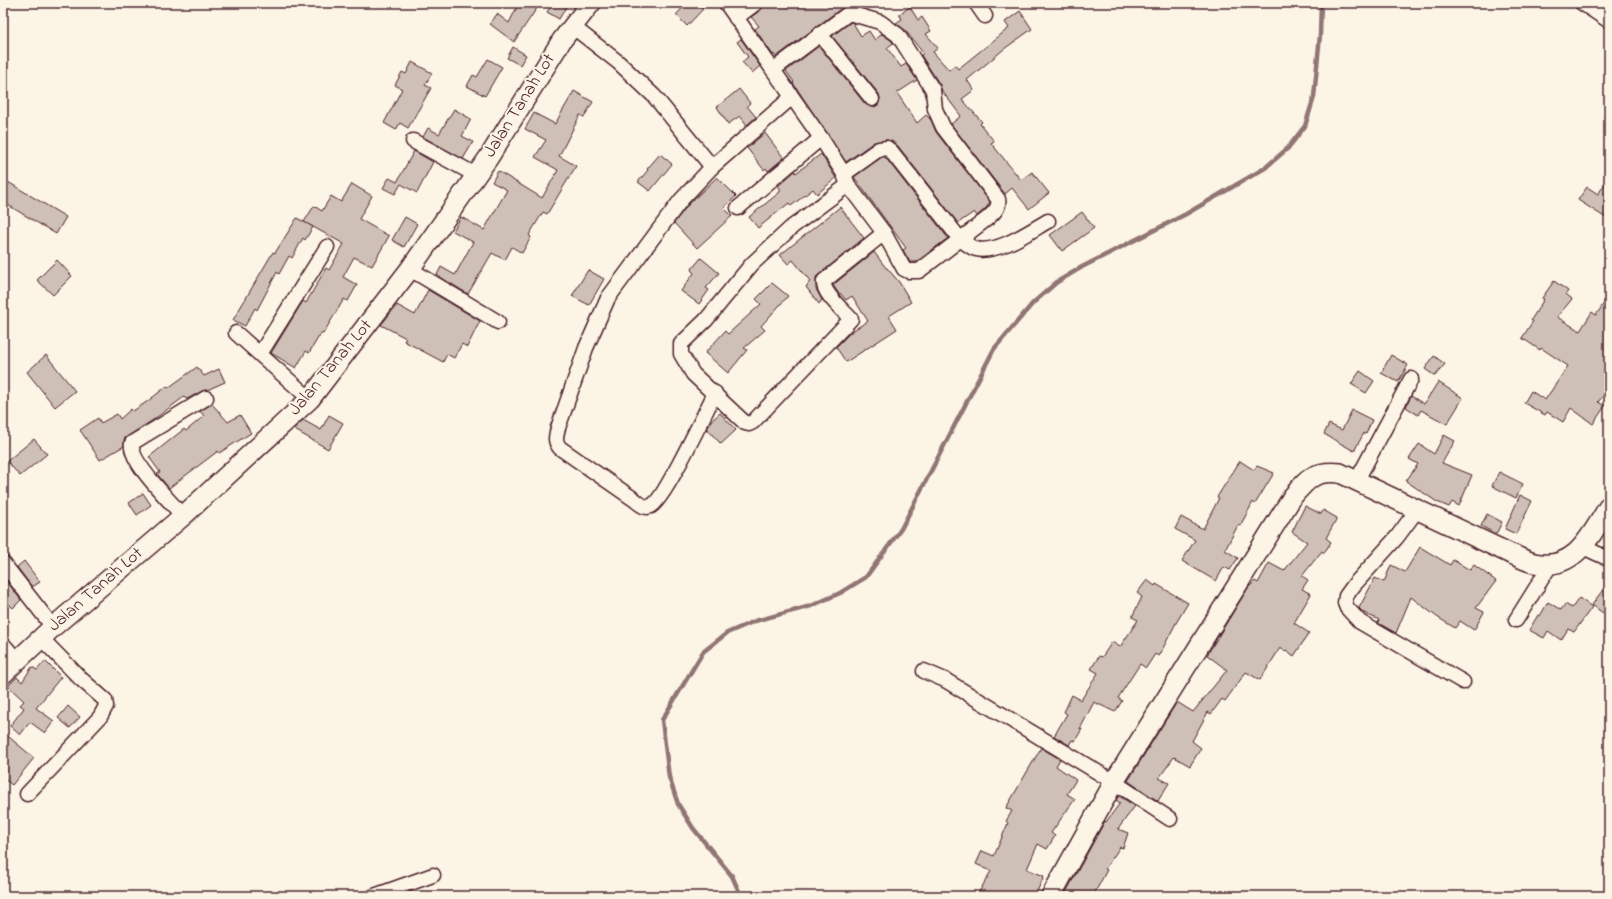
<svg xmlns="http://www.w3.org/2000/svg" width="1612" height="899" viewBox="0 0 1612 899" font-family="'Indie Flower',sans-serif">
<rect width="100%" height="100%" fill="#fcf5e5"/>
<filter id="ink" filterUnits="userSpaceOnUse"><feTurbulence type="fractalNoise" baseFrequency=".025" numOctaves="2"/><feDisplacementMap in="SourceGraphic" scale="8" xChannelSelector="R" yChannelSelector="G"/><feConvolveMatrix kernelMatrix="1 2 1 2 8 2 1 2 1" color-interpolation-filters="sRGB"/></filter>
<g filter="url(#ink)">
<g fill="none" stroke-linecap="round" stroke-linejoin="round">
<!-- stream -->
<polyline stroke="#917474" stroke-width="4.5" points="741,896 732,876 693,828 678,804 669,777 662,720 703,652 727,633 755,621 811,606 840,593 866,577 901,529 994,349 1033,303 1057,282 1082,267 1186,214 1265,168 1288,148 1305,126 1314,97 1320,35 1321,3"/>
</g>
<!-- building -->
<g fill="#cfc0b7" stroke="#4a1f2b">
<polygon points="519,3 529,3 537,8 514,42 490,24 497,14 509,23"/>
<polygon points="553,3 559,3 566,7 559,19 547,12"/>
<polygon points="687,3 696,3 703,9 687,26 676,15"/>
<polygon points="764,3 840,3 843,7 776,57 774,54 773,55 755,29 759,26 751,17 761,10"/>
<polygon points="910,7 918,20 922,17 931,31 926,34 938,48 933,52 949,70 955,65 958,69 1009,28 1005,22 1020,11 1032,29 1004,49 967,80 974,90 962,99 982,122 980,124 994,141 991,143 1021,180 1032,172 1049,193 1029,209 1012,188 1005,194 951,124 961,116 942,91 940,85 921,55 923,53 905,30 896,23 902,19 899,14"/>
<polygon points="851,22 853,23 861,36 869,31 875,40 882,34 892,41 893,43 887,48 901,67 906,64 917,80 897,93 917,123 926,115 931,120 936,132 990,202 987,207 977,216 974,212 958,223 898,146 892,141 886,140 874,142 846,162 793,83 794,82 786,71 819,46 865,104 873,107 878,105 880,98 879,94 832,36"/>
<polygon points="741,39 760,66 752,73 742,62 748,57 737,42"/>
<polygon points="513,47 526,55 520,65 507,58"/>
<polygon points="488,59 502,67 485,96 467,86 473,75 477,77"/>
<polygon points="412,62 432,73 425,85 431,88 408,128 400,123 396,130 384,123 402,89 395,85 402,72 406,74"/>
<polygon points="739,89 750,103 747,106 756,117 747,125 740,116 728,124 717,107"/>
<polygon points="574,91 593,102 584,117 580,115 559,156 576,166 547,214 543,212 529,235 531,237 522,253 512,247 505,260 492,253 468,294 437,275 441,267 455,275 473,242 453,231 461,217 484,230 507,190 492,182 498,171 542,198 558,170 535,157 546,140 525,129 534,113 555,124"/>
<polygon points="454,109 471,119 462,136 473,142 463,159 423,137 428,128 439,134"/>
<polygon points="765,133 784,158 768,171 766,168 764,170 747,148"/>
<polygon points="414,151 433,162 417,193 401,184 395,194 383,188 389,178 397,182"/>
<polygon points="660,154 672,164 650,191 638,182 648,170 647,169"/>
<polygon points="821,154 836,178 817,194 813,189 791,206 789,203 758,228 749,217 780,192 779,191 781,190 778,186 795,171 796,173"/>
<polygon points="882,157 885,157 948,238 916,262 910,262 903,250 906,248 854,177"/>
<polygon points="717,177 736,196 724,208 732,216 697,248 674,223 688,205"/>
<polygon points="1609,178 1609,220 1578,200 1587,187 1598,194"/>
<polygon points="3,179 66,217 56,234 3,202"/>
<polygon points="352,184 372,196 359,219 389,236 372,266 354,257 343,277 357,285 348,301 344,299 323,334 321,333 309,353 306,351 296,368 271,353 303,301 306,303 326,268 329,270 344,244 304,222 314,206 322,211 331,196 341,202"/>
<polygon points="840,207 864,238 816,277 816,289 822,300 819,304 806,287 810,281 793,260 788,264 780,255"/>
<polygon points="1082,212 1094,228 1062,251 1050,235"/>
<polygon points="405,217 417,224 404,247 392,240"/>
<polygon points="297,218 313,227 305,240 303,238 292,258 289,256 279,274 277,272 257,310 255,308 245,326 233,320 273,252 275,253"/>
<polygon points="874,252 886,268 887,268 899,282 911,302 889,316 897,329 846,362 836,347 852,331 868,321 852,296 846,300 840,293 839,294 833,285"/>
<polygon points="701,258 719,273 706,288 709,290 699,304 681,291 694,273 691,270"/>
<polygon points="57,260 72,276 53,295 37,280"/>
<polygon points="588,270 604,279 589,305 572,296"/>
<polygon points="1554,281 1568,291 1566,294 1572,299 1557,317 1580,331 1592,312 1596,315 1609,296 1609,389 1598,402 1605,406 1593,424 1571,408 1563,422 1547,412 1545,415 1524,403 1531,391 1545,400 1568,366 1541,348 1540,350 1522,338 1533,321 1531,320 1544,299 1542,298"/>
<polygon points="772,283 788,296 761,326 765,330 744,348 747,350 728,373 705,353 725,331 728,334 761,304 756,299"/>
<polygon points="428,290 480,321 467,347 462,344 454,358 447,354 443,362 404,341 406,338 381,325 397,305 415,315"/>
<polygon points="46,355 75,391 55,407 27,372"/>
<polygon points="1391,355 1408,365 1398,382 1381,373"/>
<polygon points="1434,356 1445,364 1435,376 1425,369"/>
<polygon points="197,367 204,376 219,369 225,382 207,390 202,391 189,398 186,399 184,397 153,420 128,436 124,439 124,446 100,460 80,430 98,418 101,423 117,414 120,419 131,409 133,411 148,401 167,386 168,388"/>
<polygon points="1360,371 1374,381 1366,393 1351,384"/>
<polygon points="1438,382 1463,398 1447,424 1421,410 1418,415 1406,407 1411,396 1424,404"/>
<polygon points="212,404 228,422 240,415 251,433 219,453 218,451 169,488 157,474 160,472 149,457 184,429 186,431 204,416 200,411"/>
<polygon points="1352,410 1372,420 1366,434 1364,433 1354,451 1324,434 1329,424 1342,430"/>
<polygon points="720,413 736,430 721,444 707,429 710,422"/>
<polygon points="329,415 343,423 328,449 293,429 303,420 321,430"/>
<polygon points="1444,435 1455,441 1442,463 1472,475 1459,506 1452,502 1449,507 1437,502 1406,481 1418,464 1409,459 1419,444 1434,454"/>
<polygon points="34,439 47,454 20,476 7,461"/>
<polygon points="1240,461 1254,470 1257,466 1274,473 1255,504 1253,502 1240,526 1238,525 1225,550 1238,558 1230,570 1224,567 1216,581 1182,561 1195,540 1175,529 1181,517 1203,529 1219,498 1217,497"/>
<polygon points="1499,472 1523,484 1516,498 1492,486"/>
<polygon points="143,493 151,505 137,515 129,503"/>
<polygon points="1520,495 1532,501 1516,534 1505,529"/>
<polygon points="1305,506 1321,514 1323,510 1337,518 1326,538 1331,542 1324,553 1322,551 1302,576 1308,580 1302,589 1311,594 1294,623 1309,633 1294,656 1286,650 1285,651 1280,648 1260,680 1246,672 1225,701 1222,699 1211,714 1208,712 1192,741 1201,748 1190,766 1174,757 1159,778 1169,783 1158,801 1128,781 1177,702 1193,712 1227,670 1207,655 1248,588 1255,581 1258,583 1269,563 1284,571 1307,542 1292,532"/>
<polygon points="1487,514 1502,522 1496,534 1481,526"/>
<polygon points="1420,547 1450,565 1453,560 1470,570 1474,565 1496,581 1476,608 1484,612 1474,630 1460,621 1455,628 1437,617 1411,597 1396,633 1378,623 1379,620 1364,613 1359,608 1375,578 1384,582 1391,565 1405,572"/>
<polygon points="24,561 40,582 32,587 17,567"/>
<polygon points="5,579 21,600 13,608 3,598 3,581"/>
<polygon points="1147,580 1155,586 1156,584 1188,603 1176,623 1162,650 1158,656 1155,654 1146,668 1140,664 1118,698 1122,701 1115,712 1094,702 1080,729 1082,729 1075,741 1072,740 1069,745 1054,736 1067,714 1064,712 1072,695 1081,700 1098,673 1091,669 1099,656 1102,657 1112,642 1120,647 1138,620 1132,617 1142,597 1137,593"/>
<polygon points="1609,581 1609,605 1603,613 1592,605"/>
<polygon points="1579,598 1592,607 1574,632 1568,629 1561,640 1548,631 1544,638 1529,630 1538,615 1540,616 1548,602 1561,610 1565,604 1572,608"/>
<polygon points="45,661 61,677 36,708 54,721 45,733 30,722 20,735 10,726 24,708 20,705 24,701 8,686 17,677 22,682 32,667 37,670"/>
<polygon points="68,706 80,717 70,728 58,718"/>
<polygon points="3,732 34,758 12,785 3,778"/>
<polygon points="1041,748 1060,759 1056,766 1076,780 1067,794 1075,799 1051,833 1055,836 1047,849 1038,844 1027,869 1044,876 1035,896 986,896 979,892 991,871 976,864 982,851 994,856 1008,823 1006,821 1012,811 1006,808"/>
<polygon points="1119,796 1135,806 1118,829 1128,833 1123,848 1120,847 1105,869 1107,870 1093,896 1064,896 1105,821 1106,822 1120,803 1116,800"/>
</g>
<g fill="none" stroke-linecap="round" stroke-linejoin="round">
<defs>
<g id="street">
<path d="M 726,3 L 821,138 L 844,174 L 848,185 L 884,233 L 904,269 L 908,271 L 919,271 L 988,218 C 993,213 1000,208 998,199 L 943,127 L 935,109 L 933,90 L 898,35 L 880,22 L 849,13"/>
<polyline points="976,3 985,16"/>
<polyline points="1582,3 1609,21"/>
<polyline points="736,18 756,3"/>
<polyline points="572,26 618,62 654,96 712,167"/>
<polyline points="820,34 872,99"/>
<polyline points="773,70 849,13"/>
<polyline points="413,141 476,175"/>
<path d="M 844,174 L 879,149 L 887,148 L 891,151 L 960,239 C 965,242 971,248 976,249 C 998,254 1030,231 1048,221"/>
<path d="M 848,185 L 792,227 L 752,264 L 706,320 L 681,344 L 681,354 L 693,374 L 745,423 L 749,424 L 753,422 L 851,319 C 843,310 822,293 824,281 L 884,233"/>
<polyline points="738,208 821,138"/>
<polyline points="410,269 498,322"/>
<polyline points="236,333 310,399"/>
<polyline points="260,354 327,247"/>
<path d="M 715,393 C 706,410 664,501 651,506 C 645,509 640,504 635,500 L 560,448 C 554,441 556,436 558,428 L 586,348 L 608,298 L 681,200 L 712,167 L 792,97"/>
<polyline points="1357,480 1411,379"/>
<polyline points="1417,510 1397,537 1354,585 1346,596 1345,603 1347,608 1360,622 1463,682"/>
<path d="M 183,516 C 171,502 128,461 132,443 L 206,398"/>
<polyline points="1583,547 1609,559"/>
<polyline points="3,563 53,627"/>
<polyline points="1516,620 1551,564"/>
<polyline points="3,644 17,660"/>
<polyline points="924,671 945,680 1114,782 1170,819"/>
<polyline points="27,794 100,717 106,706 105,700 81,679 41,638"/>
<polyline points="374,896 433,875"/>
</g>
<g id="secondary">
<polyline points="3,674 53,627 183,516 310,399 410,269 489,157 562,40 591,3"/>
<path d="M 1051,896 L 1114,782 L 1293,496 C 1308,478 1316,470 1340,473 L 1511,554 C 1519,557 1526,561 1534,563 C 1575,572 1591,535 1609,506"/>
</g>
</defs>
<!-- street casing -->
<use href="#street" stroke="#4a1f2b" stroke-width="17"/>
<!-- secondary casing -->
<use href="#secondary" stroke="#4a1f2b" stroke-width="22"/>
<!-- street -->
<use href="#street" stroke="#fcf5e5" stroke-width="14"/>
<!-- secondary -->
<use href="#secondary" stroke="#fcf5e5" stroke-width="19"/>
</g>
</g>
<g text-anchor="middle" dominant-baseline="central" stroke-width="4" stroke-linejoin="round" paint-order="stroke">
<!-- street labels -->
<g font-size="18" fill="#4a1f2b" stroke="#fcf5e5">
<text transform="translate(520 106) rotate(-58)">Jalan Tanah Lot</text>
<text transform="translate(331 368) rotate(-50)">Jalan Tanah Lot</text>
<text transform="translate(96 590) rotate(-41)">Jalan Tanah Lot</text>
</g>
</g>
<!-- margin -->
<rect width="1612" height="899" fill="none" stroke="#fcf5e5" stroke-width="16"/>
<rect x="8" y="8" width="1596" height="883" fill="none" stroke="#4a1f2b" stroke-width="1.5" filter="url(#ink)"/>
</svg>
